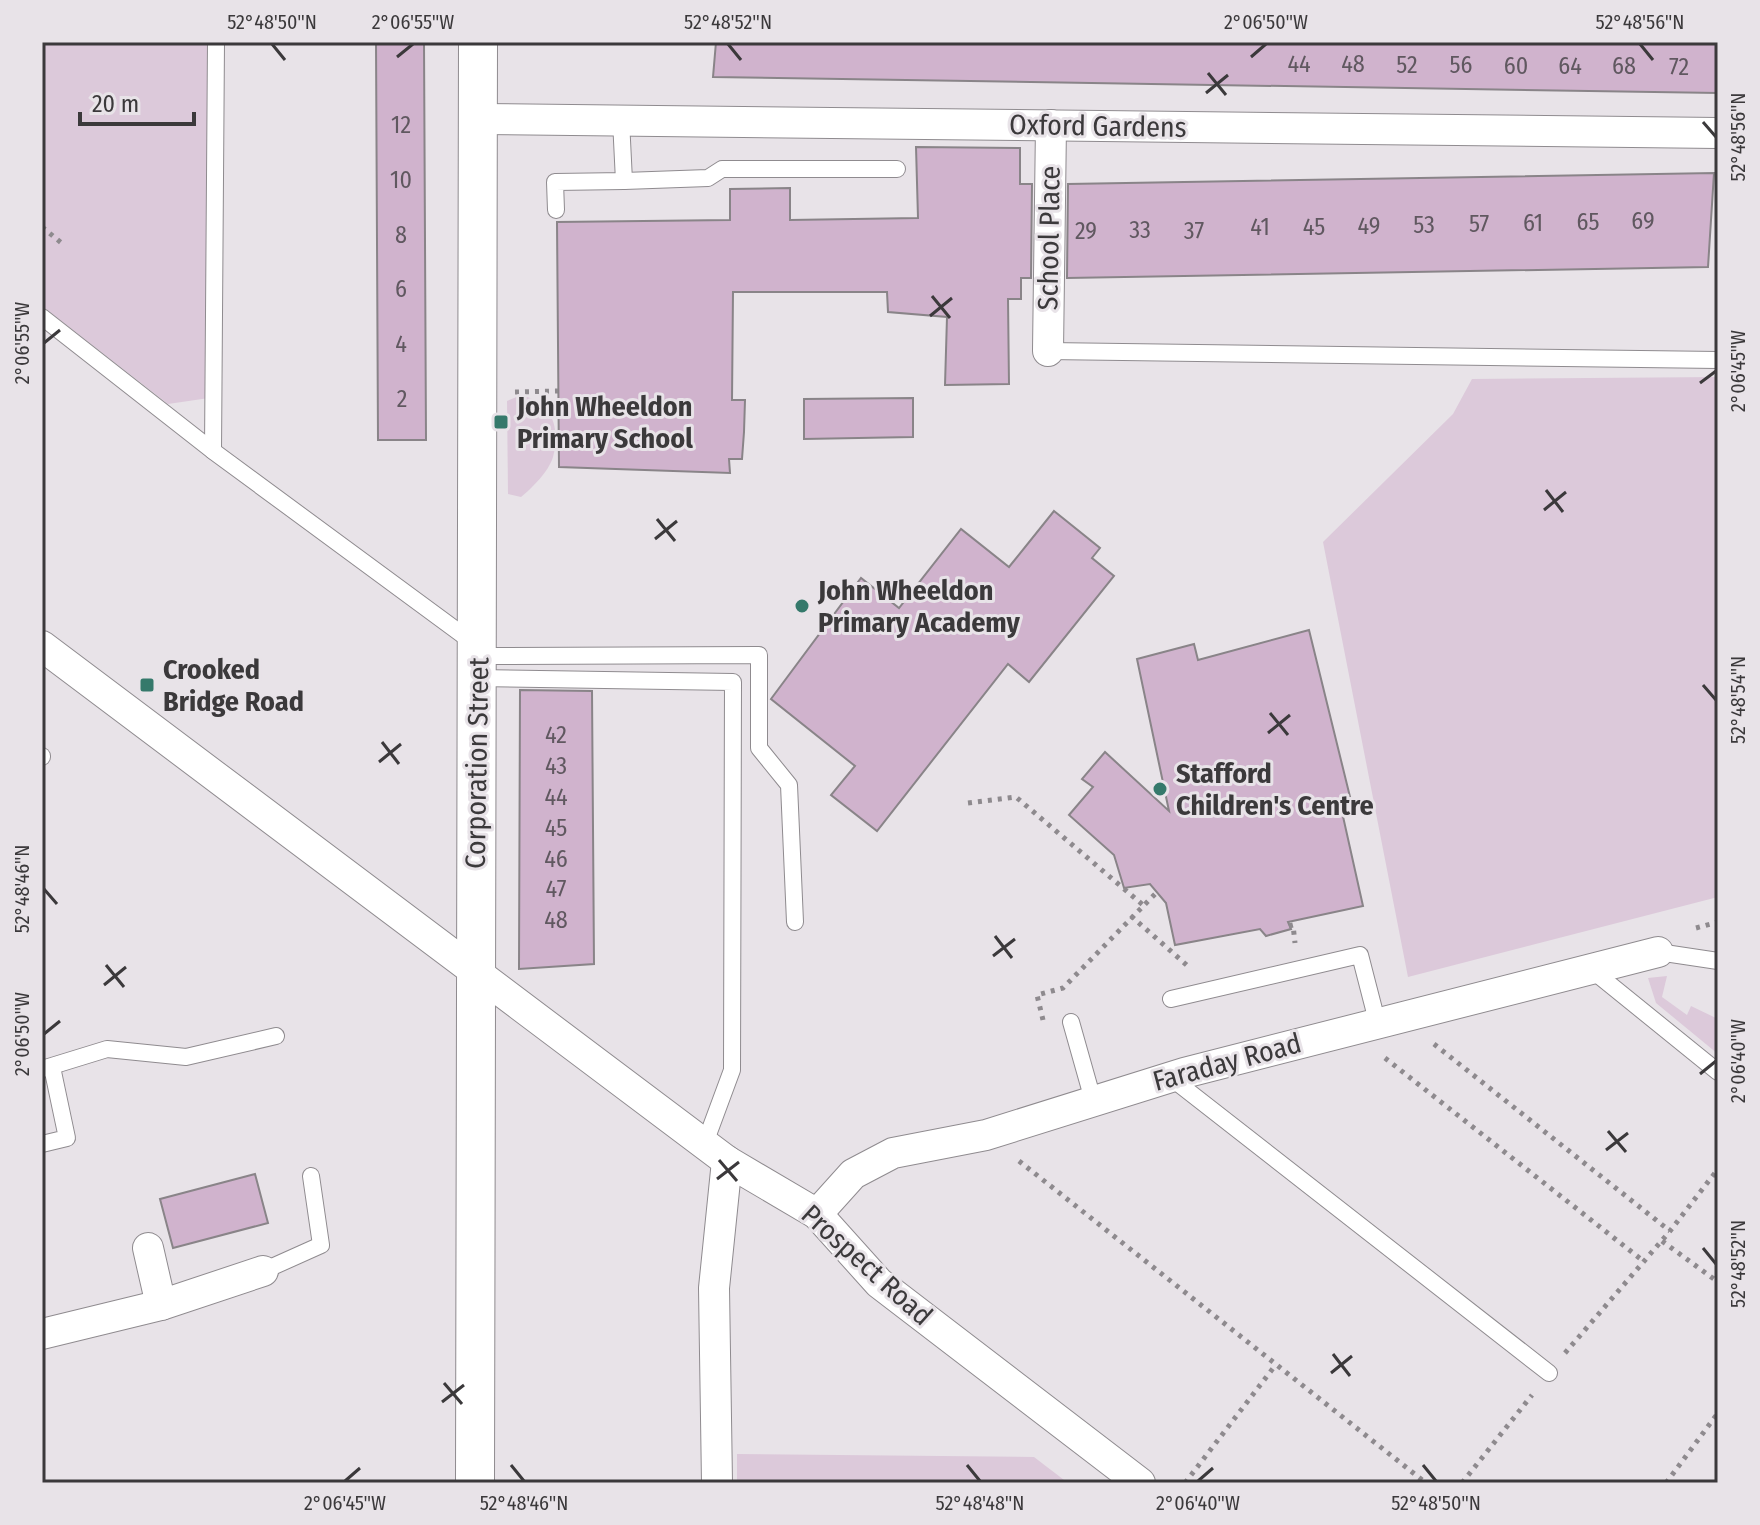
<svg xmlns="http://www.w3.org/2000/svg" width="1760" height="1525" viewBox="0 0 1760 1525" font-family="'Fira Sans Condensed',sans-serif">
<rect width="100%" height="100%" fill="#e8e3e8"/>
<!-- green -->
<g fill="#dcc9da">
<polygon points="42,42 209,42 209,398 168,404 42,306"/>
<polygon points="1718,377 1718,897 1408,977 1323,542 1453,414 1472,379"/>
<path d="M 519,396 C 551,398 561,428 553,457 C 549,471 532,488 521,497 L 508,494 L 507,401 Z"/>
<polygon points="1667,976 1662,997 1687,1015 1691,1006 1718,1019 1718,1054 1656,1003 1648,978"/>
<polygon points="737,1454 1034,1457 1068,1483 737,1483"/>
</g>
<!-- building -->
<g fill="#d0b3cd" stroke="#898488" stroke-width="2">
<polygon points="376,42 424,42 426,440 378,440"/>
<polygon points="716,42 1718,42 1718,93 713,77"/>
<polygon points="916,147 1020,148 1020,184 1032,184 1031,278 1021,278 1021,299 1008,299 1009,384 945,385 947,317 888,312 887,292 733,292 732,400 745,400 744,432 742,459 729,459 730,473 559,467 557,222 730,220 730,189 790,188 790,220 918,218"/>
<polygon points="1714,173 1708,267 1067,278 1068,184"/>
<polygon points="913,398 913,437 804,439 804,399"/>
<polygon points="1054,511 1100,548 1092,558 1114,576 1029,682 1008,664 877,831 831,795 855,766 771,699 861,578 899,608 961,529 1009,567"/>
<polygon points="1309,630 1353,809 1342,812 1363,906 1288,922 1291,929 1266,936 1260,929 1175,945 1166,903 1150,884 1124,888 1114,855 1069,815 1093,787 1082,779 1105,752 1169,811 1137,659 1194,644 1198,660"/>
<polygon points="520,690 592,691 594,964 519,969"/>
<polygon points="255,1174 268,1223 173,1248 160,1199"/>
</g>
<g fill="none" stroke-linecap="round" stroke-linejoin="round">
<defs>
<g id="service">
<polyline points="624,181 708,178 722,169 897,169"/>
<polyline points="556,210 555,182 624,181 621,120"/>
<polyline points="42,317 213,451 475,644"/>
<polyline points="1048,351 1718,360"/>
<polyline points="213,451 216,42"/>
<polyline points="479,656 759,655 759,748 789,785 795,922"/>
<polyline points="476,678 733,682 732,1070 705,1143"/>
<polyline points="42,757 42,756"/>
<polyline points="1658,952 1718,961"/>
<polyline points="1592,970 1718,1072"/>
<polyline points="1171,999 1360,955 1377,1021"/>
<polyline points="1071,1022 1093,1100"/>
<polyline points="42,1069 107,1049 186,1057 276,1036"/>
<polyline points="1170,1077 1549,1373"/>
<polyline points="42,1144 67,1138 52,1067"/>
<polyline points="263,1271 321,1245 311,1176"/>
</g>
<g id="minor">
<polyline points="477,119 1718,133"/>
<polyline points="1048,351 1051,125"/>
<polyline points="42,646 727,1161 817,1214 879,1283 1140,1483"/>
<polyline points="817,1214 853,1174 893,1153 986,1135 1184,1073 1658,952"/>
<polyline points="148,1248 161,1305"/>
<polyline points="42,1334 161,1305 263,1271"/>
<polyline points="717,1483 714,1288 727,1161"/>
</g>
<polyline id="tertiary" points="475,1483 478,42"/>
</defs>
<!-- service casing -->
<use href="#service" stroke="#8f8b8f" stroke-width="18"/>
<!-- minor casing -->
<use href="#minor" stroke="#8f8b8f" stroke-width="32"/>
<!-- tertiary casing -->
<use href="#tertiary" stroke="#8f8b8f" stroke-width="40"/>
<!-- path -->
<g stroke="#8e8a8e" stroke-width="5" stroke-dasharray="4 6" stroke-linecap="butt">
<polyline points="42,227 64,245"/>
<polyline points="515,392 558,391"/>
<polyline points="968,803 1016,797 1143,905"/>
<polyline points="1131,916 1190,968"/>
<polyline points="1289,926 1293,925 1295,943"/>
<polyline points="1696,928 1718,922"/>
<polyline points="1043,1020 1037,995 1063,988 1157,892"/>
<polyline points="1434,1044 1670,1231"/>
<polyline points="1385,1058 1642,1260"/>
<polyline points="1019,1161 1426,1483"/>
<polyline points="1662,1241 1718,1282"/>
<polyline points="1565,1353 1670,1231 1718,1169"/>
<polyline points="1185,1483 1274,1367"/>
<polyline points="1462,1483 1532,1395"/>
<polyline points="1666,1483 1718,1413"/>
</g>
<!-- service -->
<use href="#service" stroke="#fff" stroke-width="16"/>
<!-- minor -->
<use href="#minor" stroke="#fff" stroke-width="30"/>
<!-- tertiary -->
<use href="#tertiary" stroke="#fff" stroke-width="38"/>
</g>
<!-- ticks -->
<path fill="none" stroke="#3b393b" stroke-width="3" d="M 272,44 L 285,60M 728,44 L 741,60M 1640,44 L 1653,60M 397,57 L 413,44M 1251,57 L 1266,44M 1208,73 L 1226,95M 1206,93 L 1228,75M 1703,122 L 1716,137M 932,296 L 950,318M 930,316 L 952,298M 44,343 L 60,330M 1700,383 L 1716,371M 1546,490 L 1563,512M 1544,510 L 1566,492M 657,519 L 675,541M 655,539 L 677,521M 1703,685 L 1716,700M 1270,713 L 1288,735M 1268,733 L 1290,715M 382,742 L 399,764M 379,762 L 401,744M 44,889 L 57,904M 995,936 L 1012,958M 993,956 L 1015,939M 106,965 L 124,987M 104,985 L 126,967M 44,1034 L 60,1021M 1700,1074 L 1716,1061M 1608,1131 L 1626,1152M 1606,1150 L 1628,1133M 719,1160 L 737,1181M 717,1179 L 739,1162M 1703,1248 L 1716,1264M 1333,1354 L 1350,1376M 1331,1373 L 1352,1356M 444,1383 L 462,1404M 442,1402 L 464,1385M 511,1465 L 524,1481M 967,1465 L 980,1481M 1423,1465 L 1436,1481M 345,1481 L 360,1468M 1198,1481 L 1213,1468"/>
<!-- markers -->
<g fill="#35796b" stroke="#e8e3e8" stroke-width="3">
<rect x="493" y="414" width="16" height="16" rx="4"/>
<circle cx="802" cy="606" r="8"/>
<rect x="139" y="677" width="16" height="16" rx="4"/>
<circle cx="1160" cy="789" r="8"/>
</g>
<g text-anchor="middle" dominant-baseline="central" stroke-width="6" stroke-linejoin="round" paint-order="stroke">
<!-- number labels -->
<g font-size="24" fill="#605860">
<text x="1299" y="64">44</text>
<text x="1353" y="64">48</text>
<text x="1407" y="65">52</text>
<text x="1461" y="65">56</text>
<text x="1516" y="66">60</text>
<text x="1570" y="66">64</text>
<text x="1624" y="66">68</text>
<text x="1679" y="67">72</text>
<text x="401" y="125">12</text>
<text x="401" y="180">10</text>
<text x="1643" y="221">69</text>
<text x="1588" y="222">65</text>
<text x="1533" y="223">61</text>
<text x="1479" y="224">57</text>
<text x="1424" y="225">53</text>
<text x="1369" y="226">49</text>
<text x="1260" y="227">41</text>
<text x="1314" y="227">45</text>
<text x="1140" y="230">33</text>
<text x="1086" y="231">29</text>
<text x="1194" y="231">37</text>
<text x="401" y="235">8</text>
<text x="401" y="289">6</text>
<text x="401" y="344">4</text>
<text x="402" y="399">2</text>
<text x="556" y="735">42</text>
<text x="556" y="766">43</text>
<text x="556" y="797">44</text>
<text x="556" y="828">45</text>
<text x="556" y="859">46</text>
<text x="556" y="889">47</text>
<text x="556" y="920">48</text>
</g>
<!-- street labels -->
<g font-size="28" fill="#3b393b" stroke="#e8e3e8">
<text transform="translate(1098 126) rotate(1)">Oxford Gardens</text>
<text transform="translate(1049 238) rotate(-89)">School Place</text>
<text transform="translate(477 763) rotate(-89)">Corporation Street</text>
<text transform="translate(1227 1062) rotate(-15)">Faraday Road</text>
<text transform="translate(867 1265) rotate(42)">Prospect Road</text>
</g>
<!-- poi labels -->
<g font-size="28" font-weight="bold" fill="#3b393b" stroke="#e8e3e8" text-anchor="start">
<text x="517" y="406">John Wheeldon<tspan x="517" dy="32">Primary School</tspan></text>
<text x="818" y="590">John Wheeldon<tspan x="818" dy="32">Primary Academy</tspan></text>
<text x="163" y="669">Crooked<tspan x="163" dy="32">Bridge Road</tspan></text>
<text x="1176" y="773">Stafford<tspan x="1176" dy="32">Children's Centre</tspan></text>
</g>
</g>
<!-- border -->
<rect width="1760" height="1525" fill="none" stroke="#e8e3e8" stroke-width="88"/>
<!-- scale -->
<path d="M80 112v12h114v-12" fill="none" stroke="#3b393b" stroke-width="4"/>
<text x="92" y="112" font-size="24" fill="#3b393b" stroke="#e8e3e8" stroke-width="6" paint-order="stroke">20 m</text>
<rect x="44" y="44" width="1672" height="1437" fill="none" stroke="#3b393b" stroke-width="3"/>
<g font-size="20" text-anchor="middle" fill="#3b393b">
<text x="272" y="29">52°48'50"N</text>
<text x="413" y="29">2°06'55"W</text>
<text x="728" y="29">52°48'52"N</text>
<text x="1266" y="29">2°06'50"W</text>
<text x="1640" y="29">52°48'56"N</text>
<text transform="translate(1738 137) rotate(-90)" y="7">52°48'56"N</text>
<text transform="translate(22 343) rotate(-90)" y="7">2°06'55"W</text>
<text transform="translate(1738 371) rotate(-90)" y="7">2°06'45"W</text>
<text transform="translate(1738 700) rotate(-90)" y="7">52°48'54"N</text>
<text transform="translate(22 889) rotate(-90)" y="7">52°48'46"N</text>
<text transform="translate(22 1034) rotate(-90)" y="7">2°06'50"W</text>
<text transform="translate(1738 1061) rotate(-90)" y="7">2°06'40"W</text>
<text transform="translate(1738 1264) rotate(-90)" y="7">52°48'52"N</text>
<text x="345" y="1510">2°06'45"W</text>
<text x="524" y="1510">52°48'46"N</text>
<text x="980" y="1510">52°48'48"N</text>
<text x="1198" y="1510">2°06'40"W</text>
<text x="1436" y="1510">52°48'50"N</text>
</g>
</svg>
